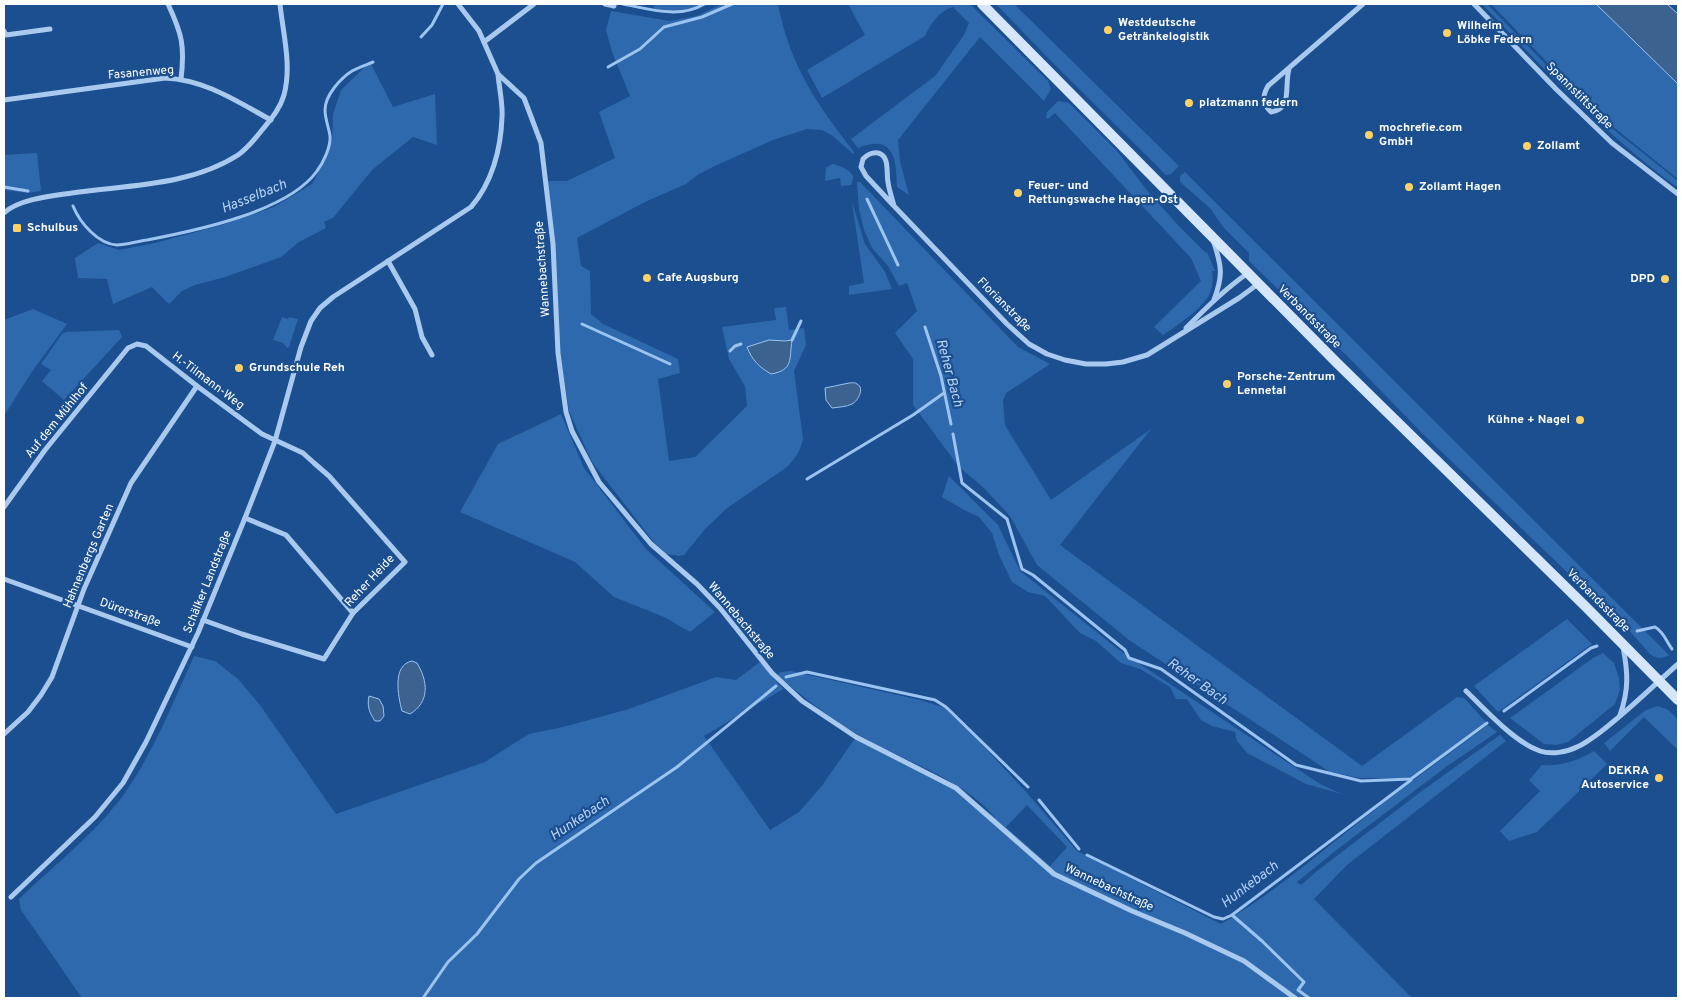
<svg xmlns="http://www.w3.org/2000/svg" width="1682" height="1002" viewBox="0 0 1682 1002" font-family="Overpass,sans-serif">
<rect width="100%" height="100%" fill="#1b4f8f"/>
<!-- green -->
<g fill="#2e69ad" fill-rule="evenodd">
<path d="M 655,4 L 710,4 C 689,14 676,15 653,11 Z"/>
<path d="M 721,4 L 778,4 C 790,66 817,104 854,152 L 853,154 L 833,136 L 822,130 L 807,129 L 773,140 L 717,165 L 699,174 L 686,184 L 645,202 L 577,238 L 581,266 L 590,271 L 591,314 L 603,324 L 678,359 L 680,373 L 658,379 L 669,461 L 695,457 L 747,406 L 745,386 L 729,359 L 722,327 L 776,320 L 774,308 L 786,307 L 789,330 L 804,328 L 806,345 L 794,371 L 803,439 C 800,451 796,458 787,467 L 726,509 L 705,529 L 684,555 L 679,556 L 666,554 L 653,541 L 592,462 L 569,411 L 560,353 L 548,181 L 567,181 L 615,158 L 599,112 L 630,96 L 612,52 L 606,30 L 611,11 L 670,21 L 697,16 Z"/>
<path d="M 848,4 L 970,4 L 1048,81 L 1051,89 L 1044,101 L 980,37 L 898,140 L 900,161 L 909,195 L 897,187 C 896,160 895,133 858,148 L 851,139 L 935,76 L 964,35 L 969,23 L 953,7 C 939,11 931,23 925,36 L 822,98 L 807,70 L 865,35 Z"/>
<polygon points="996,4 1014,4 1179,166 1171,174 1166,175 1046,56"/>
<path d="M 1482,4 L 1487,4 L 1594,114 L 1678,181 L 1678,188 C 1605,135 1544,69 1482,4 Z"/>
<polygon points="1491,4 1596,4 1678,84 1678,179 1596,113"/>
<polygon points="370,62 393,107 435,94 437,145 413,137 372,170 333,218 324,222 326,228 299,242 281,257 225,277 195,285 182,291 169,304 152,287 113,304 107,279 78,278 75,258 98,243 119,250 155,243 222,225 274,207 312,184 325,160 332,140 333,114 341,90"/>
<path d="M 1058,101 L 1069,103 L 1117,151 L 1149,193 L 1178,225 L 1206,253 L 1207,252 L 1215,271 L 1212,271 C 1213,279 1213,288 1209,295 C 1201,309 1177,326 1163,335 L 1154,327 L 1201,281 L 1191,258 L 1055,113 L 1048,119 L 1046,118 L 1047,112 Z"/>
<polygon points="37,153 41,191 28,193 4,190 4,155"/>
<path d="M 832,164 C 838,165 852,170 853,177 C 853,178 852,184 851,185 L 841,186 L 840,178 L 825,181 L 826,168 Z"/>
<path d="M 1185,172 L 1669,655 C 1661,659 1657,659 1650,654 L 1594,591 L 1583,586 L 1571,576 L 1422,433 L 1349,358 L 1249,261 L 1249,253 L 1223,227 L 1210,208 L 1180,182 L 1180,176 Z"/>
<polygon points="857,182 860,182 863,185 1018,347 1050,364 1006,393 1003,401 1005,425 1051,500 1151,429 1060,545 1362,766 1457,697 1464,698 1486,722 1411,778 1360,778 1330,772 1129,640 1037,565 1010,516 984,488 959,467 913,405 913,359 895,333 917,311 907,283 899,286 888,266 872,248 864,230 859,209"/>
<polygon points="852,202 865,244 885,272 892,289 849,295 849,286 864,283"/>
<polygon points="33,309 67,324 31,373 4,416 4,320"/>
<polygon points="282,317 288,319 289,317 298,319 289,347 287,348 283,343 273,340"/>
<polygon points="119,330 122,337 64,400 42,381 51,370 41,364 62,334 66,332"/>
<polygon points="561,414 584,468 646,549 715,612 690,632 664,617 614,597 575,562 460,512 498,444"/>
<polygon points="949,476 998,525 1020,571 1119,650 1320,784 1342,794 1306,784 1247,753 1237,741 1235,732 1212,726 1201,720 1187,699 1176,699 1170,687 1140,669 1121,663 1096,641 1080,633 1045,596 1028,592 1012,582 999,555 992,533 979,517 964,510 942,497"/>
<polygon points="1567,619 1592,644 1498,712 1474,686"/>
<polygon points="1603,653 1614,663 1619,678 1620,690 1615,704 1568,742 1556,745 1544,744 1510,718 1593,658"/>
<path d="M 194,656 L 215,661 L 238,679 L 260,705 L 336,814 L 485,762 L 529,734 L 563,727 L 629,709 L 716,677 L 736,680 L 760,662 L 783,689 L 704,736 L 770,830 L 799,812 L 821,787 L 856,737 L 956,788 L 996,818 C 959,776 904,762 857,734 C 828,717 802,696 777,675 L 781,672 L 791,671 L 920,700 L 945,708 L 974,736 L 1027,793 L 1077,851 L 1221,924 C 1270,895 1314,858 1358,823 C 1401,789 1444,757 1488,725 L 1497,732 L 1446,767 L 1339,848 L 1297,882 L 1301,885 L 1317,871 L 1423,790 L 1500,735 L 1506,741 L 1347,865 L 1314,899 L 1412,998 L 82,998 L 21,910 L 19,899 C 54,865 95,834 124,794 C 154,752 173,702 194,656 ZM 1027,805 L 1067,847 L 1050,866 L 1006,827 Z"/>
<polygon points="1658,706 1667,709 1678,719 1678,750 1644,717 1610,751 1604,743 1646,710"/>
<path d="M 1594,751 L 1607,764 L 1537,832 L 1509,841 L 1500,831 L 1540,791 L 1529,780 L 1542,765 C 1562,766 1577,761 1594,751 Z"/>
</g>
<!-- water -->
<g fill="#3c6290" stroke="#9cc4f0">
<polygon points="1596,4 1667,4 1678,14 1678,84"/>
<path d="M 769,340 L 785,341 L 792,340 C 789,359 794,370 771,374 C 759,367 752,360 747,347 Z"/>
<path d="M 849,383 C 852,383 855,382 857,384 C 865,388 858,401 852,404 C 846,407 839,407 832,408 L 826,400 L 825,388 Z"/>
<path d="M 412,661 L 417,663 C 428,681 430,702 410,714 L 402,711 C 398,696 392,665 412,661 Z"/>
<path d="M 369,696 L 379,699 L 383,706 L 384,716 L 380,721 L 375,721 C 369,712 367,706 369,696 Z"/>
</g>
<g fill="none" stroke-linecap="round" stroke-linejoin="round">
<!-- stream -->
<g stroke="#9cc4f0" stroke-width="3">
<path d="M 623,4 C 649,9 680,19 704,4"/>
<polyline points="421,37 432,25 443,4"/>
<polyline points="608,67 640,49 664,27 702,17 732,4"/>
<polyline points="4,187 28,191"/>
<polyline points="867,199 898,265"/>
<path d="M 73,206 C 80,223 98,244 117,245 C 126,245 138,241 147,240 C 194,231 288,212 317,171 C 323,163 331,147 330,136 C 329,128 325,119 325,110 C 325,95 341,78 352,71 C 359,67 366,65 373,62"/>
<polyline points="582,324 670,364"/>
<polyline points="925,327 941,376 951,424"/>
<polyline points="792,340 801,321"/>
<polyline points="730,351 735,346 741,344"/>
<polyline points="953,434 962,483 1007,519 1022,569 1033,575 1125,650 1129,658 1161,669 1296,765 1361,781 1411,779 1487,723"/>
<polyline points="807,479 913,415 944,393"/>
<path d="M 1637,631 L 1655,627 C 1664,632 1666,641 1672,649"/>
<polyline points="786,677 807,672 935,700 946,707 1028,787"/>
<polyline points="1504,711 1591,648 1597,646"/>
<polyline points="1039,800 1079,849"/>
<polyline points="1087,855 1214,917 1223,919 1232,915 1411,780"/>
<polyline points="1232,915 1262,941 1304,982 1298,990 1309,998"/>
<polyline points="423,998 448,962 477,934 519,879 536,863 677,767 776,686"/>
</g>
<!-- street -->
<g stroke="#a9c9ee" stroke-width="5">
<path d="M 168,4 C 182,34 185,46 181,79"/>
<polyline points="458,4 479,31 498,74 524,98 541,143 553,244 558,353 566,412 572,431 599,482 651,544 697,584 720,608 772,673 802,701 856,737 956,788 1054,874 1132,911 1185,933 1244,961 1295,998"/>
<polyline points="605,4 614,6"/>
<polyline points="1474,4 1557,90 1612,143 1678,194"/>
<polyline points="4,31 6,35 50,29"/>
<polyline points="484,42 534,4"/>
<path d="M 1289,69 C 1284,86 1293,109 1271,112 C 1262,104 1262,96 1268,86 L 1363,4"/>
<path d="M 4,100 L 165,78 C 206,80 236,101 271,120"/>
<path d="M 894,206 C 892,198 889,190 888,182 C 886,172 890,156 878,153 C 871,152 867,155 863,159 L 861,167 L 866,176 L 894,206 L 1007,324 L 1029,344 L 1047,354 L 1065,360 L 1086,364 L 1106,364 L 1123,362 L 1147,355 L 1239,298 L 1258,284"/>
<path d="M 4,213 C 19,199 52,196 72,193 C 127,185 190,186 238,155 C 248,148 255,139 262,130 C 271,119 280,109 284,95 C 292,65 283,34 280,4"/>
<polyline points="388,261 415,309 422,337 432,355"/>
<path d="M 1214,300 C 1223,276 1222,267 1214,243"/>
<path d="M 1186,328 C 1206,308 1225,289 1248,273"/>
<polyline points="4,507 45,450 128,348 137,344 146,346 197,386 262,434 303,453 314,463 329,476 405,562 353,613 324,659 242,634 203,620"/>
<polyline points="245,518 286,535 353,613"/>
<polyline points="4,579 192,647"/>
<path d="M 1466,691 C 1486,710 1514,742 1540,751 C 1551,755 1567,752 1577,747 C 1586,743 1595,736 1603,730 C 1629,710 1653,686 1678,664"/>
<path d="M 1620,715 C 1629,690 1628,672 1623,647"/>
<polyline points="4,734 28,712 41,695 52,677 84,589 131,483 197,386"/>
<path d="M 11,897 L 95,817 L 123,783 L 146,742 L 198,633 L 245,518 L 275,441 L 301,347 L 311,321 L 320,308 L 333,297 L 471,207 C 492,183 501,149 502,117 C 503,103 499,88 498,74"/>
</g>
<!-- secondary -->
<polyline stroke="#d6e6fa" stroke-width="10" points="982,4 1337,363 1585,606 1678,700"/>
</g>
<!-- markers -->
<g fill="#ffd166" stroke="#1b4f8f" stroke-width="2">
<circle cx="1108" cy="30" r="5"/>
<circle cx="1447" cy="33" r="5"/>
<circle cx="1189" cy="103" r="5"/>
<circle cx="1369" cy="135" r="5"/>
<circle cx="1527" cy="146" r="5"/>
<circle cx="1409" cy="187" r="5"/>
<circle cx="1018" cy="193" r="5"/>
<rect x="12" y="223" width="10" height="10" rx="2.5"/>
<circle cx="647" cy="278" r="5"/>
<circle cx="1665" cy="279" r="5"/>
<circle cx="239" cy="368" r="5"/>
<circle cx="1227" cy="384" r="5"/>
<circle cx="1580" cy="420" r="5"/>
<circle cx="1659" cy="778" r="5"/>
</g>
<g text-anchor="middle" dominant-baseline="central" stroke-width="4.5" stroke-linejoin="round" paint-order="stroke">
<!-- poi labels -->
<g font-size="12" font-weight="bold" fill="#fff" stroke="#1b4f8f" text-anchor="start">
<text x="1118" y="23">Westdeutsche<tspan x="1118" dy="14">Getränkelogistik</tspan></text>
<text x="1457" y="26">Wilhelm<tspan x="1457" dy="14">Löbke Federn</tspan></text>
<text x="1199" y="103">platzmann federn</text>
<text x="1379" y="128">mochrefie.com<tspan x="1379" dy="14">GmbH</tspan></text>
<text x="1537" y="146">Zollamt</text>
<text x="1028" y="186">Feuer- und<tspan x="1028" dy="14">Rettungswache Hagen-Ost</tspan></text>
<text x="1419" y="187">Zollamt Hagen</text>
<text x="27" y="228">Schulbus</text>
<text x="657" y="278">Cafe Augsburg</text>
<text x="1655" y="279" text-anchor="end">DPD</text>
<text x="249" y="368">Grundschule Reh</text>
<text x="1237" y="377">Porsche-Zentrum<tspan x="1237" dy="14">Lennetal</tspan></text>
<text x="1570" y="420" text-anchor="end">Kühne + Nagel</text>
<text x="1649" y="771" text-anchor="end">DEKRA<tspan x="1649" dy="14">Autoservice</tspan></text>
</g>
<!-- street labels -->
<g font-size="12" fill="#fff" stroke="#1b4f8f">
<text transform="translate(141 73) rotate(-5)">Fasanenweg</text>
<text transform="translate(1579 96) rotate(45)">Spannstiftstraße</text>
<text transform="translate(543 269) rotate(-94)">Wannebachstraße</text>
<text transform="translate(1004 305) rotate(45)">Florianstraße</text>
<text transform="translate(1309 317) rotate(45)">Verbandsstraße</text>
<text transform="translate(208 381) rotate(37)">H.-Tilmann-Weg</text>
<text transform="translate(57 421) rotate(-51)">Auf dem Mühlhof</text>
<text transform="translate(89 556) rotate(-67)">Hahnenbergs Garten</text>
<text transform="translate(370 581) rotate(-47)">Reher Heide</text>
<text transform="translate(208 582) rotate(-68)">Schälker Landstraße</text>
<text transform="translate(1598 601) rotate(45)">Verbandsstraße</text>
<text transform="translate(130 613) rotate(20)">Dürerstraße</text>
<text transform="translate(741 621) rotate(50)">Wannebachstraße</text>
<text transform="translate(1109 888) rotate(25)">Wannebachstraße</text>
</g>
<!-- water labels -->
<g font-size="14" font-style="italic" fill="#b5d3f5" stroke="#1b4f8f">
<text transform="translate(254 197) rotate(-22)">Hasselbach</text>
<text transform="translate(949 373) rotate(75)">Reher Bach</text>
<text transform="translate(1197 682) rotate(35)">Reher Bach</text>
<text transform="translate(580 819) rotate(-34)">Hunkebach</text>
<text transform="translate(1250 885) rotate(-37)">Hunkebach</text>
</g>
</g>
<!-- border -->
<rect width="1682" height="1002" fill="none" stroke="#ffffff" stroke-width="10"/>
</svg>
